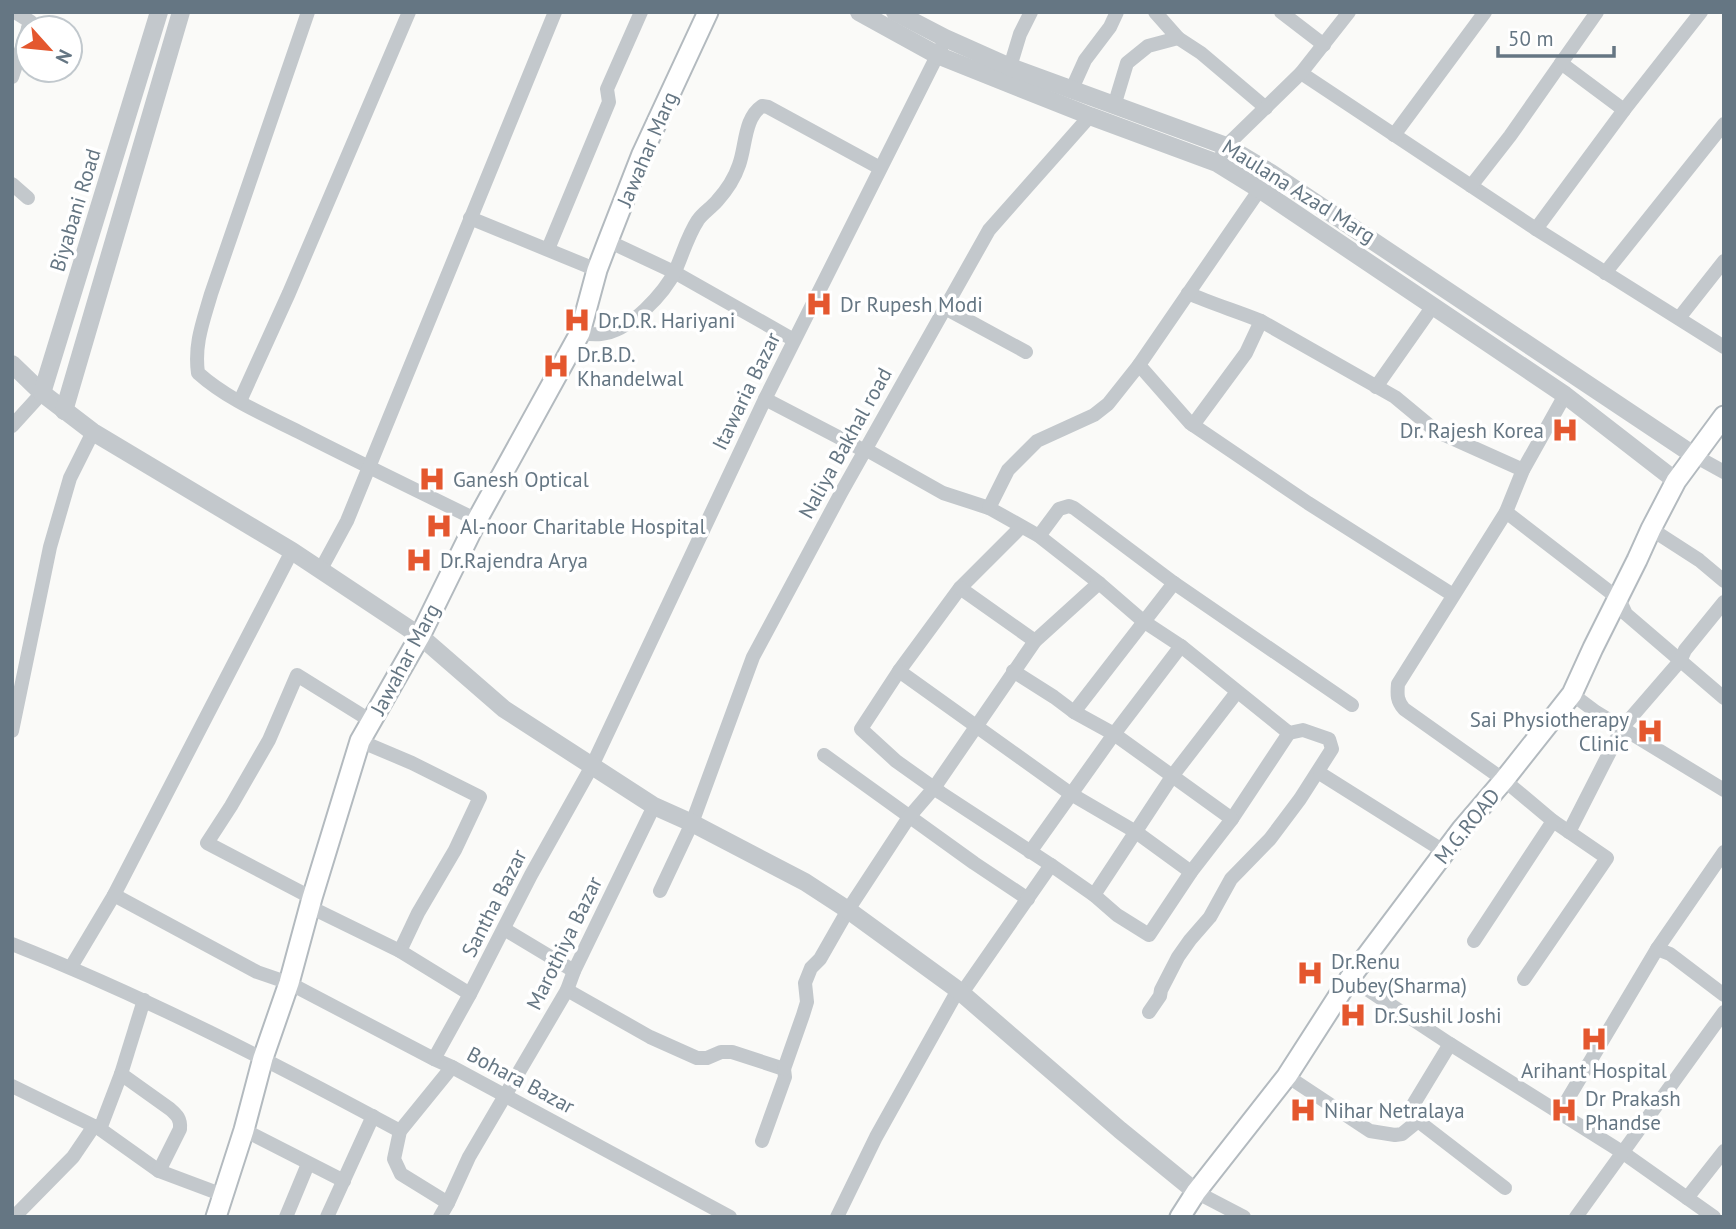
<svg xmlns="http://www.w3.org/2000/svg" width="1736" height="1229" viewBox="0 0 1736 1229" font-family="'PT Sans',sans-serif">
<rect width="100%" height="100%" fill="#fafaf8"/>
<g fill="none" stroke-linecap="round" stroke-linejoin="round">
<defs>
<g id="secondary">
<polyline points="216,1217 244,1130 263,1058 289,983 312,898 360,741 420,636 477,520 580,333 597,270 608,241 642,154 708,12"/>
<polyline points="1180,1217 1196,1192 1287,1076 1350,978 1462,829 1504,780 1572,694 1593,648 1637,560 1651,529 1676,481 1724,416"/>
</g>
</defs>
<!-- secondary casing -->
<use href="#secondary" stroke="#b3babf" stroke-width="23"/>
<!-- minor -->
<g stroke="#c3c8cc" stroke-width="14">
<polyline points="15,12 31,22 28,28"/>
<path d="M 308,12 L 211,294 C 203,322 194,344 198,373 C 227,399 265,415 299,432 C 358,462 418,491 477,520"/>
<polyline points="1281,12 1324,45"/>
<polyline points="1178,38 1201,53 1266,108"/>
<polyline points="1561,63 1624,110"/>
<polyline points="1010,67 1020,34 1031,12"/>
<polyline points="1301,73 1536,229 1724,347"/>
<polyline points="12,77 28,29"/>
<polyline points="1071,91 1085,60 1110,27 1117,12"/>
<polyline points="1114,106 1127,63 1148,46 1178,38 1155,12"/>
<polyline points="1394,135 1485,12"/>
<polyline points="1222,154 1226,146 1301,73 1349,12"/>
<polyline points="12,184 28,198"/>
<polyline points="1471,186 1510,136 1597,12"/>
<polyline points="470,218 597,270"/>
<polyline points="1536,229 1624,110 1701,12"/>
<polyline points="608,241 674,272 794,340"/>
<polyline points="548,249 609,102 607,89 641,12"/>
<polyline points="1605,273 1724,124"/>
<path d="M 1188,293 C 1212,304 1237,311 1261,321 L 1395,397 L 1436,431 L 1523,470"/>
<polyline points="945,308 1026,352"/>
<polyline points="1679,318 1724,261"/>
<path d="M 580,333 C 587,334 594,335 601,334 C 629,332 665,293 676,269 C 683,253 688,235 698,220 C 703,213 711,208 717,201 C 726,191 735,177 739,165 C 746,146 744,118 762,106 L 768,107 L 880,168"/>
<polyline points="1139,365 1190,423 1308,503 1453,595"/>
<polyline points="1376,387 1433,306"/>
<polyline points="1565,395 1523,470 1506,512 1619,599 1626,614 1724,698"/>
<polyline points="765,399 865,451"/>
<polyline points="240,401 289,293 409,12"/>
<polyline points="1193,425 1246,353 1261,321"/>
<polyline points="12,426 42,393"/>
<polyline points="865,449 943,493 989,508 1039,536 1099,583 1143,621 1181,646 1289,733 1303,730 1329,739 1332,749 1300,799 1270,839 1231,879 1210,917 1190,940 1178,957 1161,990 1160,996 1149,1012"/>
<polyline points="1695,456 1724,472"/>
<polyline points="989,508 1008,470 1037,441 1094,415 1108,404 1139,365 1271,173"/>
<path d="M 1506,512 L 1398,684 C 1397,695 1397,701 1404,709 L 1504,780 L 1553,821 L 1607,858 L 1524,979"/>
<polyline points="1021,527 960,588 899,671 861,729 896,761 941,793 1051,865 1094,895 1117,915 1149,935 1191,872 1232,819 1289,733"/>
<polyline points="1651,529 1699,560 1724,581"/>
<polyline points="1039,536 1059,509 1069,506 1074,508 1174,583 1352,705"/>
<polyline points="321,569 347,521 555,12"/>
<polyline points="960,588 1035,641"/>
<polyline points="899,671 1071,794 1136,832 1191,872"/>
<polyline points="1013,671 1054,697 1074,712 1114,734 1232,819"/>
<polyline points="1572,694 1596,712 1724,790"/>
<polyline points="1074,712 1174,583"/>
<polyline points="12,731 50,547 70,478 93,432"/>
<polyline points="360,741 412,763 480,797 455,850 418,913 400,951"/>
<polyline points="824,755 974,863 1028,899"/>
<polyline points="1320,769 1321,774 1445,852"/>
<polyline points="1569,832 1622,728 1680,661 1685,650 1724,602"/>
<polyline points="1030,852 1114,734 1181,646"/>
<polyline points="660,891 692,823 753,657 841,493 989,230 1090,116"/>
<polyline points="114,895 257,972 289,983 434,1059 452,1067 730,1217"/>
<polyline points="1094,895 1173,775 1237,692"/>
<polyline points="312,898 207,843 231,806 269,740 297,675 371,721"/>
<polyline points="310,907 400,951 470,994"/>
<polyline points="504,929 574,971"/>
<polyline points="1474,941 1553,821"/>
<path d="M 12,944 C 146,997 274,1063 400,1131"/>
<polyline points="1657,949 1670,954 1724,995"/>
<polyline points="71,967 114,895 292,551"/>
<polyline points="1350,978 1450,1044 1622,1152 1714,1217"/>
<polyline points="567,990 650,1037 697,1058 707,1058 721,1052 732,1052 784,1069 785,1077 762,1141"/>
<polyline points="962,993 1051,865"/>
<polyline points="1450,1044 1413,1105 1413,1111 1418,1121 1505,1188"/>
<polyline points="434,1059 470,994 531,875 592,766 765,399 942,46"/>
<polyline points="784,1069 803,1015 807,1002 805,983 811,968 820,959 848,910 909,817 934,788 1035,641 1099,583"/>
<polyline points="121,1074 144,1000"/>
<polyline points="1287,1076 1370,1131 1395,1135 1402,1134 1418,1121"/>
<polyline points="12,1086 100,1129 159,1171 223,1195"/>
<polyline points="1560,1112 1657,949 1724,852"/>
<path d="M 100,1129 L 121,1074 L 170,1109 C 177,1115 181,1119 180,1129 L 159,1171"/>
<polyline points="244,1130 344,1181"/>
<polyline points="1196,1192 1244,1217"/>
<polyline points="1687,1198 1724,1151"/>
<polyline points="448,1203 401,1174 394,1159 400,1131 452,1067"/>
<polyline points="14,1217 73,1157 94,1126"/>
<polyline points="286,1217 308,1164"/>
<polyline points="327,1217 373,1116"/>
<polyline points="440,1217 448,1203 469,1157 567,990 574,971 654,806"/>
<polyline points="837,1217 876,1137 958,990"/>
<polyline points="1576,1217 1724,1012"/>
</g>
<!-- tertiary -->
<g stroke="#c3c8cc" stroke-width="18">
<polyline points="859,12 937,55 1090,116 1217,163 1259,189 1565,395 1676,481"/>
<polyline points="895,12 945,38 1010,67 1226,146 1271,173 1695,456"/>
<polyline points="12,364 42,393 93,432 292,551 420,636 504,709 654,806 692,823 805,882 848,910 958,990 1120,1130 1196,1192"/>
<polyline points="42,393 159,12"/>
<polyline points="64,411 181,12"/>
</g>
<!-- secondary -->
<use href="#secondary" stroke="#fff" stroke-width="19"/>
</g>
<!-- icons -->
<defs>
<symbol id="hospital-bare" viewBox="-9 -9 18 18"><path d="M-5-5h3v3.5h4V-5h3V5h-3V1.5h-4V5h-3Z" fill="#e4572e" stroke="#fff" stroke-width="2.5" paint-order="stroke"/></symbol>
</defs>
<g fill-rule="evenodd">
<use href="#hospital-bare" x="800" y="285" width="38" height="38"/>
<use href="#hospital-bare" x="558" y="301" width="38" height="38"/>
<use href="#hospital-bare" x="537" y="347" width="38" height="38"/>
<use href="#hospital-bare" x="1546" y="411" width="38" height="38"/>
<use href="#hospital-bare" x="413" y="460" width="38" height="38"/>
<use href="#hospital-bare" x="420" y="507" width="38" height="38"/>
<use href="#hospital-bare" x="400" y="541" width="38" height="38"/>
<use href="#hospital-bare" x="1631" y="712" width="38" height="38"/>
<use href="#hospital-bare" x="1291" y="954" width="38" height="38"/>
<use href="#hospital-bare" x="1334" y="996" width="38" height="38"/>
<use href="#hospital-bare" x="1575" y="1020" width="38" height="38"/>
<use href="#hospital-bare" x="1284" y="1091" width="38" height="38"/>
<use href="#hospital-bare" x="1545" y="1091" width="38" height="38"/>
</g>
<g text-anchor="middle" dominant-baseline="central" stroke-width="7" stroke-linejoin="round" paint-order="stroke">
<!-- street labels -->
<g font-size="21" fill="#657683" stroke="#fff">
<text transform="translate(647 149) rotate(-67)">Jawahar Marg</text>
<text transform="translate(1299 191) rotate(32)">Maulana Azad Marg</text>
<text transform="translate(75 210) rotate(-73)">Biyabani Road</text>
<text transform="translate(746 391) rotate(-64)">Itawaria Bazar</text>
<text transform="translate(845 443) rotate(-61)">Naliya Bakhal road</text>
<text transform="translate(405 659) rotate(-62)">Jawahar Marg</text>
<text transform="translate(1467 826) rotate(-51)">M.G.ROAD</text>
<text transform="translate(494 903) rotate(-63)">Santha Bazar</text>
<text transform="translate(564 943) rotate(-64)">Marothiya Bazar</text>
<text transform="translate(521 1080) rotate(28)">Bohara Bazar</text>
</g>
<!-- poi labels -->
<g font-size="21" fill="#657683" stroke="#fff" text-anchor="start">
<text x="840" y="304">Dr Rupesh Modi</text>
<text x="598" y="320">Dr.D.R. Hariyani</text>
<text x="577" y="354">Dr.B.D.<tspan x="577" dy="24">Khandelwal</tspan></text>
<text x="1544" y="430" text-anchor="end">Dr. Rajesh Korea</text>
<text x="453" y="479">Ganesh Optical</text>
<text x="460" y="526">Al-noor Charitable Hospital</text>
<text x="440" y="560">Dr.Rajendra Arya</text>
<text x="1629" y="719" text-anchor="end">Sai Physiotherapy<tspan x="1629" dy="24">Clinic</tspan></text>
<text x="1331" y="961">Dr.Renu<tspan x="1331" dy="24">Dubey(Sharma)</tspan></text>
<text x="1374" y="1015">Dr.Sushil Joshi</text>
<text x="1594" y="1070" text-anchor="middle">Arihant Hospital</text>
<text x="1585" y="1098">Dr Prakash<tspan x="1585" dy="24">Phandse</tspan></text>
<text x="1324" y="1110">Nihar Netralaya</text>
</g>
</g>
<!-- border -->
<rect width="1736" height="1229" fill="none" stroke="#657683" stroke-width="28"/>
<!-- north arrow -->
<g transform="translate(49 49) rotate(117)"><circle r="33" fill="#ffffff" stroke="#c1c8cd" stroke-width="2"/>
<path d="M0-5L12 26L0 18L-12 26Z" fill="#e4572e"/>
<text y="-10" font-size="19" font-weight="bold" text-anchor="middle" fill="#657683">N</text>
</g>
<!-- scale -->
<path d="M1498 46v10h116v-10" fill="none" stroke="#657683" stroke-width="3.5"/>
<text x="1508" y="46" font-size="21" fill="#657683" stroke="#ffffff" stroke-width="5" paint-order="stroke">50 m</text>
</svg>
